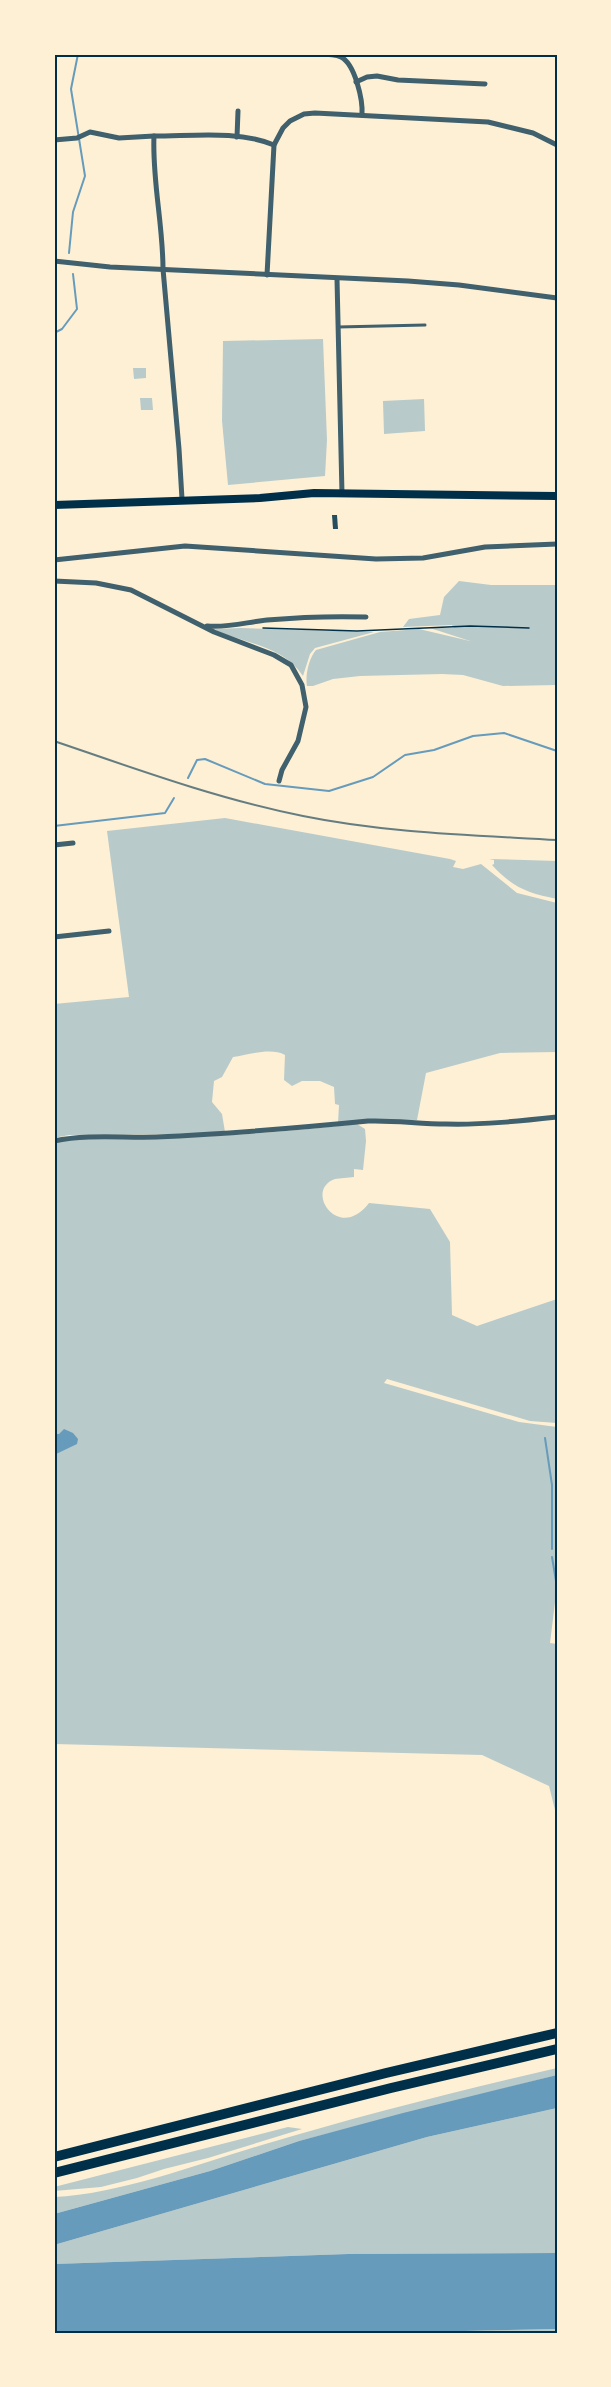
<svg xmlns="http://www.w3.org/2000/svg" width="611" height="2387" viewBox="0 0 611 2387" font-family="'Sofia Sans Condensed',sans-serif">
<rect width="100%" height="100%" fill="#fdf0d5"/>
<!-- green -->
<g fill="#b9caca">
<polygon points="323,339 327,440 325,476 228,485 222,421 223,341"/>
<polygon points="133,368 146,368 146,378 134,379"/>
<polygon points="140,398 152,398 153,410 141,410"/>
<polygon points="424,399 425,431 384,434 383,401"/>
<path d="M 459,581 L 491,585 L 557,585 L 557,706 L 556,685 L 503,686 L 463,675 L 442,674 L 360,676 L 333,679 L 313,686 L 307,686 C 305,675 309,658 316,650 L 380,632 L 419,629 L 470,641 L 430,628 L 454,628 L 452,625 L 403,627 L 409,619 L 440,615 L 444,597 Z"/>
<path d="M 241,628 L 374,632 L 315,648 L 310,654 L 303,676 C 282,645 245,644 213,629 Z"/>
<path d="M 225,818 L 450,859 L 456,861 L 453,867 L 463,869 L 481,864 L 517,893 L 557,903 L 557,1052 L 500,1053 L 426,1073 L 417,1120 L 338,1123 L 339,1105 L 335,1104 L 334,1087 L 320,1081 L 302,1081 L 292,1086 L 284,1080 L 285,1055 C 271,1047 248,1055 233,1057 L 222,1077 L 214,1081 L 212,1102 L 222,1114 L 225,1132 L 176,1134 L 69,1135 L 54,1138 L 54,1004 L 129,997 L 107,831 Z"/>
<path d="M 489,859 L 557,861 L 557,899 C 528,893 513,888 492,865 L 494,864 L 494,860 Z"/>
<path d="M 357,1124 L 365,1129 L 366,1141 L 363,1170 L 354,1169 L 354,1177 C 348,1178 340,1178 335,1179 C 303,1190 339,1243 369,1203 L 430,1209 L 450,1242 L 452,1315 L 477,1326 L 557,1299 L 557,1423 L 530,1421 L 387,1379 L 384,1383 L 519,1422 L 557,1427 L 557,1586 L 550,1643 L 557,1644 L 557,1818 L 549,1786 L 482,1755 L 54,1744 L 54,1142 C 96,1135 140,1138 183,1137 C 241,1136 299,1130 357,1124 Z"/>
<path d="M 557,2068 L 557,2075 L 299,2141 L 210,2171 L 54,2214 L 54,2197 C 121,2194 197,2164 262,2145 C 359,2116 458,2091 557,2068 Z"/>
<polygon points="557,2108 557,2253 348,2254 54,2264 54,2245 427,2137"/>
<polygon points="288,2127 302,2129 208,2158 164,2169 137,2178 101,2187 54,2191 54,2187"/>
<polygon points="557,2329 557,2333 374,2333"/>
</g>
<!-- water -->
<g fill="#669bbc">
<polygon points="64,1429 73,1433 78,1439 77,1444 54,1455 54,1434 59,1434"/>
<polygon points="557,2075 557,2108 427,2137 54,2245 54,2214 210,2171 299,2141 403,2113"/>
<polygon points="557,2253 557,2329 374,2333 54,2333 54,2264 348,2254"/>
</g>
<g fill="none" stroke-linecap="round" stroke-linejoin="round">
<!-- stream -->
<g stroke="#669bbc" stroke-width="2">
<polyline points="69,253 73,212 85,176 71,89 78,54"/>
<polyline points="54,333 62,329 77,309 73,274"/>
<polyline points="188,778 197,760 205,759 265,784 329,791 373,777 405,755 434,750 473,736 504,733 557,751"/>
<polyline points="54,826 165,813 174,798"/>
<polyline points="545,1438 552,1485 552,1549"/>
<polyline points="552,1557 557,1587"/>
</g>
</g>
<!-- building -->
<polygon fill="#264d5e" points="332,515 337,515 338,529 333,529"/>
<g fill="none" stroke-linecap="round" stroke-linejoin="round">
<!-- path -->
<polyline stroke="#003049" stroke-width="1.5" points="263,628 357,631 470,626 529,628"/>
<!-- service -->
<polyline stroke="#3f606c" stroke-width="3" points="338,327 425,325"/>
<!-- minor -->
<g stroke="#3f606c" stroke-width="5">
<path d="M 311,54 C 320,54 333,53 341,57 C 355,64 363,100 362,115"/>
<polyline points="356,82 367,77 377,76 398,80 485,84"/>
<polyline points="237,137 238,111"/>
<polyline points="54,140 77,138 90,132 119,138 154,136"/>
<polyline points="54,261 110,267 408,281 459,285 557,298"/>
<polyline points="267,275 274,145 283,128 290,121 304,114 315,113 488,122 533,133 557,145"/>
<polyline points="337,279 342,494"/>
<path d="M 182,499 L 179,449 L 163,269 C 163,224 152,180 154,136 C 193,136 238,130 274,145"/>
<polyline points="54,560 185,546 376,559 423,558 485,547 557,544"/>
<polyline points="54,581 96,583 131,590 214,632 274,655 291,665 302,685 306,707 298,741 282,770 279,781"/>
<path d="M 207,626 C 228,628 247,622 267,620 C 301,617 333,616 366,617"/>
<polyline points="54,845 73,843"/>
<polyline points="54,937 109,931"/>
<path d="M 54,1141 C 88,1134 121,1138 156,1137 C 226,1134 297,1128 368,1121 C 394,1120 420,1124 446,1124 C 483,1125 520,1121 557,1117"/>
</g>
<!-- primary -->
<polyline stroke="#003049" stroke-width="8" points="54,505 260,498 314,493 557,496"/>
<!-- motorway -->
<g stroke="#003049" stroke-width="10">
<polyline points="54,2157 386,2073 557,2033"/>
<polyline points="54,2173 391,2088 557,2049"/>
</g>
<!-- rail -->
<path stroke="#657d81" stroke-width="2" d="M 54,741 C 136,769 218,799 303,816 C 386,833 472,835 557,840"/>
</g>
<!-- border -->
<rect width="611" height="2387" fill="none" stroke="#fdf0d5" stroke-width="111"/>
<rect x="56" y="56" width="500" height="2276" fill="none" stroke="#003049" stroke-width="2"/>
</svg>
